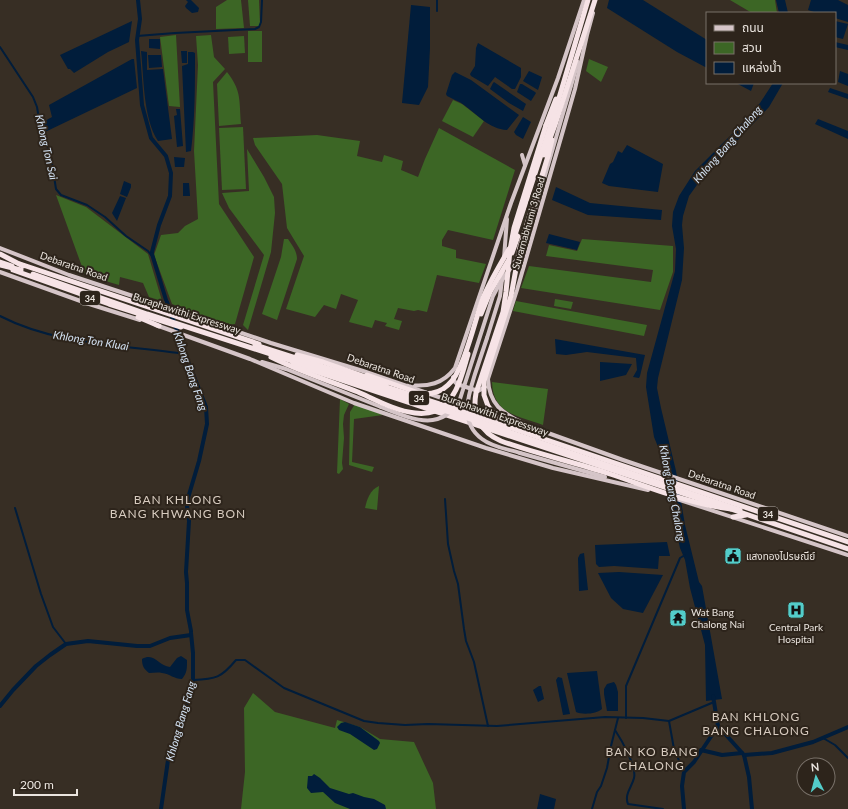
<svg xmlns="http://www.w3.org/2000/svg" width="848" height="809" viewBox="0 0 848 809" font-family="Lato,'Noto Sans Thai',sans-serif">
<rect width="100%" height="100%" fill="#372e24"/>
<!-- green -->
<g fill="#3c6625">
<polygon points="227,0 241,0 244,28 216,29 216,7"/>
<polygon points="248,0 259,0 260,24 259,26 250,26"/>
<polygon points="730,0 775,0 777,13 752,13"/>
<rect x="248" y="31" width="14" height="31"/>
<polygon points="176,35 180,107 169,106 160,37"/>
<polygon points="211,35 214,57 225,69 213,82 219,204 254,257 235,324 226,325 172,304 154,255 161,235 178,233 185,226 198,219 194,151 198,65 196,36"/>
<polygon points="244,36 245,53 229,54 228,37"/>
<polygon points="589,59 608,67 601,82 586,71"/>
<path d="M 227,72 C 242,91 239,101 241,124 L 219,126 L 217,84 Z"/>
<polygon points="453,100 462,104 484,121 473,137 442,121"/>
<polygon points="243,127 246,189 222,190 219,128"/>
<polygon points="439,128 515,170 493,240 448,230 442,240 442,246 456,250 456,258 486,264 479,283 437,275 427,312 418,310 414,311 398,308 394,319 402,321 399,330 385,326 387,323 375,320 372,328 349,322 358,300 341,294 336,309 324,305 315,317 286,309 304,256 287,228 282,184 255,145 253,138 317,135 360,141 357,156 382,162 384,155 403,161 401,170 418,177 425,159"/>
<polygon points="247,149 264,177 274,197 275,213 271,252 248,330 243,325 264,255 229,208 222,193 249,191"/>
<polygon points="56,195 86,207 148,254 162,301 149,297 143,283 120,277 119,285 85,275"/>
<path d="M 284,239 L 288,239 C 292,245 297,251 297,259 L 277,320 L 262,314 L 281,257 Z"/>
<polygon points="582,239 673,246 673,272 660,310 521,288 529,266 651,282 653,270 546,256 549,245 577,251"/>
<polygon points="555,299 573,302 571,309 554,306"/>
<polygon points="516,301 647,325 644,336 513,311"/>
<path d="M 492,382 L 548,389 L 543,425 C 518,416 493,414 492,382 Z"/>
<polygon points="340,399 349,404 344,415 343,424 344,438 342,463 343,469 339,474 337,473"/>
<polygon points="355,404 383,415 354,419 352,462 374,467 372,472 349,465 350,412"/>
<path d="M 379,486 L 377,510 L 365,508 C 367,499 370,490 379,486 Z"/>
<polygon points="253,693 275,712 335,728 337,720 360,727 380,739 414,742 433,783 436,809 241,809 245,772 244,708"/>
</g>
<!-- water -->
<g fill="#011d3b">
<polygon points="186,0 191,0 199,8 198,12 192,13 186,8 185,6 188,2"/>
<polygon points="609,0 643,0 707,40 707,68 677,52 607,8"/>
<polygon points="776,0 785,0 788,13 779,13"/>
<polygon points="811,0 838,0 848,5 848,22 835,18 835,13 817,13 808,10"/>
<polygon points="411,5 430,7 430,48 428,87 419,105 402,103"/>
<polygon points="132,21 129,42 108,52 74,73 70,69 68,69 60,55"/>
<polygon points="835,21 848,24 843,39 835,37"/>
<polygon points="149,39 160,39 160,49 149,48"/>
<polygon points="835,42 848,45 848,50 835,47"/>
<polygon points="478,43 521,68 521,77 515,89 512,89 495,77 488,86 471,76 470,74 475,66 476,48"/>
<path d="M 141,51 L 147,52 L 147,70 L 163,69 L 172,139 L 158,141 C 143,118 144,78 141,51 Z"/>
<polygon points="181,51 187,51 187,63 182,63"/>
<path d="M 188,52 L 193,52 L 195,53 C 195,86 195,119 191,151 L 186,152 L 182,66 L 188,64 Z"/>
<polygon points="148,55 161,55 162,67 149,68"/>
<polygon points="132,59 134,59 137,88 45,132 43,122 52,117 49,105"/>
<polygon points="529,71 542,77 538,90 523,81"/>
<polygon points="840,71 848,74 848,86 838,82"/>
<path d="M 455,72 L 471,80 L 519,115 L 507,130 C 489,129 478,115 464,105 C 459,101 452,99 447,96 L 446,94 L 452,75 Z"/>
<polygon points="494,82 526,104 523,111 509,103 490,89 493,83"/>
<polygon points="736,83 754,83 751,91"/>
<polygon points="773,83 783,83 769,107 702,178 689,196 683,216 682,225 684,248 682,280 658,378 657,388 661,408 676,471 685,525 699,582 702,586 722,699 706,701 705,645 690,588 685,560 680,548 676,530 673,501 665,464 654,437 646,387 647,373 675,271 676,249 672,226 673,212 679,196 695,171 733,133 760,103"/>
<polygon points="520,84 522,84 535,92 536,93 531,101 517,92"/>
<polygon points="830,88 848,94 848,99 828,92"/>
<polygon points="176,109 180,109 183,146 177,147 174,116 177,115"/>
<polygon points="523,117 531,122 523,139 516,135 514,132"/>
<polygon points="818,119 848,131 848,139 815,124"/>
<polygon points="627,145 663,164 658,192 609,186 602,183 610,164 613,162 618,151 622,153"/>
<polygon points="174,157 185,158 184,167 175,167"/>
<polygon points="124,181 131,184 131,187 127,197 120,194"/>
<polygon points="183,183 189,183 190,196 183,196"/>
<polygon points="556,187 590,203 662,210 661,220 588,215 552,200"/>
<polygon points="120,196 126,198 117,221 112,213"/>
<polygon points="549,234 580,242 577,250 546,243"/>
<polygon points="555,339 645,355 640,376 639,378 633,377 637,370 636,358 587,352 566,355 556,354"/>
<polygon points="600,362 632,364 626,375 600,381"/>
<polygon points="667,542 670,556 659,556 658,569 614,566 599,567 596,564 595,545"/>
<polygon points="584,553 588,590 579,591 578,558 580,554"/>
<polygon points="619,572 663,575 643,613 623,609 611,598 598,573"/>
<path d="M 181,656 L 187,660 C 187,669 187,673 182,679 C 174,679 170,674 162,673 C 158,672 153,673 149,673 C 144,669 142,666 142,659 C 155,652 158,666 170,667 L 177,658 Z"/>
<path d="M 597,671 L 602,709 C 597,714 582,715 576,712 L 567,673 Z"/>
<polygon points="558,677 562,678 570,714 563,715 556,680"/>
<polygon points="614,682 616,685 618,692 618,711 607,711 604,694 604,689 607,684"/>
<polygon points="539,686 541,686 544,699 538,702 533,690"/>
<polygon points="345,722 360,727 379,741 380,743 377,749 374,750 350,734 339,730 337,727 341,723"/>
<polygon points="314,774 320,778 330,788 349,794 353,793 364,797 374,799 385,805 386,809 350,809 335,803 323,792 311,793 307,788 308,776 312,776"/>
<polygon points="540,794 556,799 554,809 537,809"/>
</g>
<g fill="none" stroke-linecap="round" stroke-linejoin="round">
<!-- canal -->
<g stroke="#011d3b" stroke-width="2">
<polyline points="437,0 437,11"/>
<polyline points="137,36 175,33 255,29 259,27 261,22 262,0"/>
<polyline points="0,47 33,97 37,107 42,137 50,151 56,189 61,195 87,205 105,217 126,236 148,251 151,255"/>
<path d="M 0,316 C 56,345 123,345 185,354"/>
<polyline points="445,499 448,544 454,571 458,584 464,629 466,641 474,662 488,726"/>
<polyline points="15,508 41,594 53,627 66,644"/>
<path d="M 193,680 C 216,679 221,678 236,660 L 245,660 L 284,688 L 364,721 L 378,723 L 405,725 L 428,724 L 497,726 L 605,717 L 643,718 L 669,721 L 714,702"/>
<polyline points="626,718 626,686 680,558 685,555"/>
<polyline points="669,721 674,749 684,772"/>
<path d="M 615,730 C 621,739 637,767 634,778 C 632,787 624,794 628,804 L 663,809"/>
<polyline points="823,738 835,745 848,758"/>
<polyline points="592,809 597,792 601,786 607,768 611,746 618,718"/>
</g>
<!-- river -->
<g stroke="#011d3b" stroke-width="4">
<polyline points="138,0 140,19 137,40 142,105 151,138 166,156 171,173 170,196 159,225 152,252"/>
<polyline points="152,254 166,300"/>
<polyline points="167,302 185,354 206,407 207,424 199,461 188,498 187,506 189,521 186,572 187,583 187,610 191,631"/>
<polyline points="713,696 718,726 744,755 749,777 752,809"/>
<polyline points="0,706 13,690 36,666 50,655 66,644 88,641 137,646 150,646 170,638 191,635"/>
<polyline points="701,750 722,755 742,753"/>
<polyline points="744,755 772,753 813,742 848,727"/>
<polyline points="161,809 168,760 188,700 193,680 193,653 191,633"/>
<polyline points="684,809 682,786 684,772 694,762 718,726"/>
</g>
<!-- major -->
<g stroke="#d5c5c8" stroke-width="4">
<polyline points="522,155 525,165"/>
<polyline points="537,203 578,62"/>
<polyline points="0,248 69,275 148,301"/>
<polyline points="504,258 507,219"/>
<polyline points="0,272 86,303 140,320"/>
<polyline points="156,304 271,343 363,371 497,417"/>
<polyline points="156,325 250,359 354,403 486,448 553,468 648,490"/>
<polyline points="487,338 500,296 503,271"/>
<polyline points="262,362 286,369 381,407"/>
<polyline points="453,377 455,382 457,384 478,391 485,387"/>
<path d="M 409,385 C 428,387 443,384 455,368 L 511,203 L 558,78 L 584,0"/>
<polyline points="505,420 534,428 623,460 848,536"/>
<path d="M 523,423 C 502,413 489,404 488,379 L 517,290 L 565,124 L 575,89 L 587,35 L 593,13"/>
<polyline points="520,453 605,477"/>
<polyline points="677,499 848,555"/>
</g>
<!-- highway -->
<g stroke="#f6e3e6" stroke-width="5">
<polyline points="554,115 588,0"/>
<polyline points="546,125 556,99"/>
<polyline points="544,155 555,125 595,0"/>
<polyline points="548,156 552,140"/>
<polyline points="0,262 12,266"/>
<polyline points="20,264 259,344"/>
<polyline points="13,270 109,304 181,327"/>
<polyline points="136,301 158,305"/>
<polyline points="138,317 159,326"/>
<polyline points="293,364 718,505"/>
<polyline points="367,375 416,392"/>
<polyline points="728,508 848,549"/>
<polyline points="733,517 746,515"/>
</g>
<!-- major-bridge -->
<g stroke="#d5c5c8" stroke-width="4">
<polyline points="520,253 524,245 537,203"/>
<path d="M 487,338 C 483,350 479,362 475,374 C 468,396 459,422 482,439 C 492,447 507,449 520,453"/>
<path d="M 381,407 C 410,418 441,434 460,399 L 493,296 L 500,283 L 517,259"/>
</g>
<!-- highway-bridge -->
<g stroke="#f6e3e6" stroke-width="5">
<path d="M 546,125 L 514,228 L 510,250 L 506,292 L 503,312 L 476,393 C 472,415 480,432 501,441 C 537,454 574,462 610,474 C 649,487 690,504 731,509"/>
<polyline points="514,238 554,115"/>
<polyline points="512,253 518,236"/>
<polyline points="0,254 23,266"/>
<polyline points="0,265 21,270"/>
<polyline points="33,274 147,314 456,414 740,510"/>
<polyline points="481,314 490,292 508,261"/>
<polyline points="255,345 458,410 848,542"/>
<polyline points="297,355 323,362 386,384"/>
<path d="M 271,357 C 299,371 329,381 358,392 C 376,400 396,411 415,413 C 422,414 430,413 436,411 C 457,401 462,374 468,354"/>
<path d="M 411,392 C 424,395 438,395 448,385 C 464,372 475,319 483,298 C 490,281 500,265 509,249"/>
<polyline points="511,425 497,418 488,406 484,395 484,381 488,368 511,296 520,247 548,156"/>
</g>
</g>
<!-- icons -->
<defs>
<symbol id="civic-square" viewBox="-11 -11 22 22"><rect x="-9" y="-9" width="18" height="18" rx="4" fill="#53cdca" stroke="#2d241b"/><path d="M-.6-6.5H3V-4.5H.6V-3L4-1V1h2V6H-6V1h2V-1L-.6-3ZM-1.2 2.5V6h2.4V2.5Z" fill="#111"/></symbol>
<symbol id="hospital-square" viewBox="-11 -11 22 22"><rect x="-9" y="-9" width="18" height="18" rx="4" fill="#53cdca" stroke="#2d241b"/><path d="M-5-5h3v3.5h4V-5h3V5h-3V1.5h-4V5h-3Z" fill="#111"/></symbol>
<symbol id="temple-square" viewBox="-11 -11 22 22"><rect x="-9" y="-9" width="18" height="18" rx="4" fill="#53cdca" stroke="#2d241b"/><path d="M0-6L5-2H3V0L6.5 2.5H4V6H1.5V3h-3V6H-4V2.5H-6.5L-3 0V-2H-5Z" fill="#111"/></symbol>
</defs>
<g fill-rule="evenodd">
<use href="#civic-square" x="723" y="546" width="20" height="20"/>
<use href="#hospital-square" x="786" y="600" width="20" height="20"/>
<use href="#temple-square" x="668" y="608" width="20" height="20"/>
</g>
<g text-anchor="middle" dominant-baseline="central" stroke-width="4" stroke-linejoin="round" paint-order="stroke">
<!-- shield labels -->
<g fill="#2d241b" stroke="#b2aba4" stroke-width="1">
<rect x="80" y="291" width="20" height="14" rx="3"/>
<rect x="409" y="391" width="20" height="14" rx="3"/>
<rect x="758" y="507" width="20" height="14" rx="3"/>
</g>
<g font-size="9" font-weight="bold" fill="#ebe5df">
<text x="90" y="298">34</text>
<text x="419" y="398">34</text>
<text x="768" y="514">34</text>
</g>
<!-- street labels -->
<g font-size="10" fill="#ebe5df" stroke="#2d241b">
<text transform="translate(528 223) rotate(-74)">Suvarnabhumi 3 Road</text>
<text transform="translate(74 266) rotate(19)">Debaratna Road</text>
<text transform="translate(187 313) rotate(18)">Buraphawithi Expressway</text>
<text transform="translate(381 368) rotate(19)">Debaratna Road</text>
<text transform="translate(495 414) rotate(19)">Buraphawithi Expressway</text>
<text transform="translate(722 484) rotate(19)">Debaratna Road</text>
</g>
<!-- poi labels -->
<g font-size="10" fill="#ebe5df" stroke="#2d241b" text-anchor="start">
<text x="746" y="556">แสงทองไปรษณีย์</text>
<text x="691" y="612">Wat Bang<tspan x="691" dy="12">Chalong Nai</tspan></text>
<text x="796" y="627" text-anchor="middle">Central Park<tspan x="796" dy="12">Hospital</tspan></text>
</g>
<!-- water labels -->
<g font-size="11" font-style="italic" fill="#d3e2f3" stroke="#2d241b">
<text transform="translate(727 144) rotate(-49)">Khlong Bang Chalong</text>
<text transform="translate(47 147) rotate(77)">Khlong Ton Sai</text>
<text transform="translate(91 340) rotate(9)">Khlong Ton Kluai</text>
<text transform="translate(191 371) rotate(71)">Khlong Bang Fang</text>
<text transform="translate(673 493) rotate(79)">Khlong Bang Chalong</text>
<text transform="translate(180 721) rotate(-74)">Khlong Bang Fang</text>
</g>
<!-- quarter labels -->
<g font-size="12" letter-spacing="1" fill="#d7cbbf" stroke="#2d241b">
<text x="178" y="499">BAN KHLONG<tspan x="178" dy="14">BANG KHWANG BON</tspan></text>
<text x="756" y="716">BAN KHLONG<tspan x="756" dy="14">BANG CHALONG</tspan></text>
<text x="652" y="751">BAN KO BANG<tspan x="652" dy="14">CHALONG</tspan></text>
</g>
</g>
<!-- legend -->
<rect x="706" y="12" width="130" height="72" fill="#2d241b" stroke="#797169"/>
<rect x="714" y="25" width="20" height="6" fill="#d5c5c8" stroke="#797169"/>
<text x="742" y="32" font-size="12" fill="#ebe5df">ถนน</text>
<rect x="714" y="42" width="20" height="12" fill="#3c6625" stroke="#797169"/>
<text x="742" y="52" font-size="12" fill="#ebe5df">สวน</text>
<rect x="714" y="62" width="20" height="12" fill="#011d3b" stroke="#797169"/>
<text x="742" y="72" font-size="12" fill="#ebe5df">แหล่งน้ำ</text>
<!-- north arrow -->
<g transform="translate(816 777) rotate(354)"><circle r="19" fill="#2d241b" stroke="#797169"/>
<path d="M0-3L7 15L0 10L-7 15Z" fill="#53cdca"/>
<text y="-6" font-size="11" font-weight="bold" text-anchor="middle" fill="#ebe5df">N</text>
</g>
<!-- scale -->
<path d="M14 789v6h63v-6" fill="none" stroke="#ebe5df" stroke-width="2"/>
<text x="20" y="789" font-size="12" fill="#ebe5df" stroke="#2d241b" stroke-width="3" paint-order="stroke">200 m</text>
</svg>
